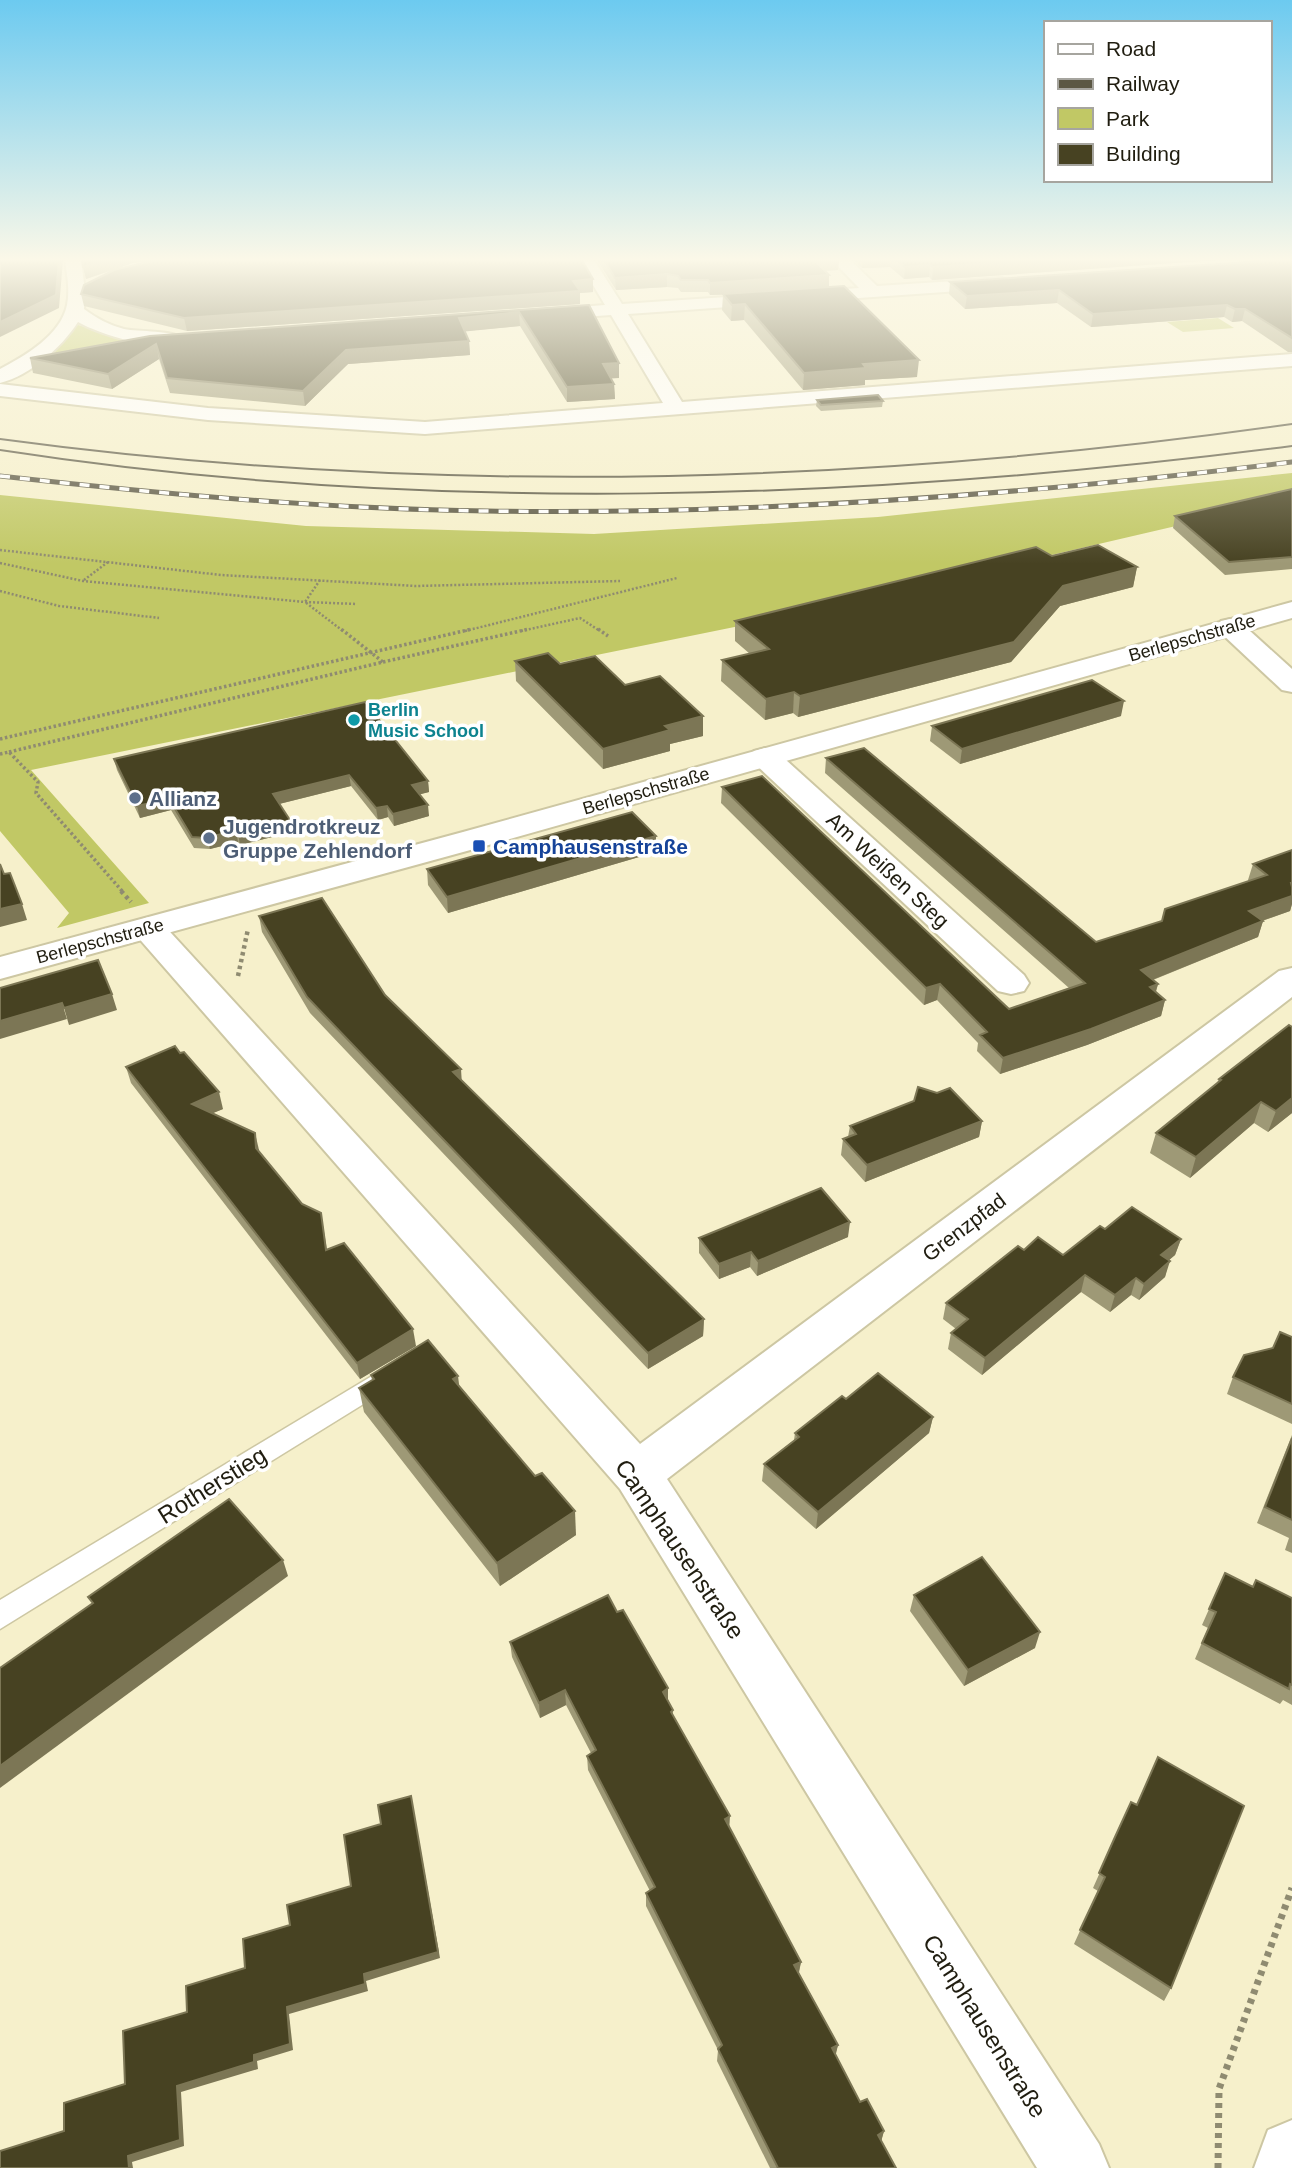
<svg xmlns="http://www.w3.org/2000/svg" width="1292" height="2168" viewBox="0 0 1292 2168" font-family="Arial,sans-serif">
<rect width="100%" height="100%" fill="#f6f0cb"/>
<!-- green -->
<g fill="#c1c865">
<polygon points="1218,318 1234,328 1183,332 1167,322"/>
<polygon points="78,325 133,339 50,355"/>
<polygon points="1292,473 1292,499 798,614 31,770 149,903 57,928 69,913 0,831 0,495 306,526 594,534 878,517"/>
</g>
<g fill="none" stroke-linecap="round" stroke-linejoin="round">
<defs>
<polygon id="service" points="382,1370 391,1373 395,1380 391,1387 0,1629 0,1600"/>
<g id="minor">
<path d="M 65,260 L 81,260 L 85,291 L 84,309 C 96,318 109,325 124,329 C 138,332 175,330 183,339 C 168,357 96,333 78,322 C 61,348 31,375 0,383 L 0,369 C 25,356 61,335 67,305 C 70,290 67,275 65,260 Z"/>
<path d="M 83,260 L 182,260 C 172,270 93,270 83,260 Z"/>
<polygon points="578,260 594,260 622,304 859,288 832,260 850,260 877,286 1002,278 1011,283 1002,288 628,314 682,402 1292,354 1292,366 425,434 208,420 0,396 0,384 208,408 425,422 663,403 611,315 539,320 530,315 539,310 605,305"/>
<polygon points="1230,619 1239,621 1292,669 1292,692 1282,690 1221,633 1217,627 1221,621"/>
<polygon points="765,748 776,751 1024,975 1029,983 1024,991 1011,994 998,991 754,763 750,757 754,751"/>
<polygon points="148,918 160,921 640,1444 1279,971 1292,968 1292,997 667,1479 1099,2144 1109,2168 1037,2168 620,1489 136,935 131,928 136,921"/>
</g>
<polygon id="tertiary" points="1292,602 1292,618 485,846 0,979 0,957 463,832"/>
<polygon id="secondary" points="1292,2120 1292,2168 1254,2168 1268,2130"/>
</defs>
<!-- service casing -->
<use href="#service" stroke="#cdc7a3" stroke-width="3"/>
<!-- minor casing -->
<use href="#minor" stroke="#cdc7a3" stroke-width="4"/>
<!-- tertiary casing -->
<use href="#tertiary" stroke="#cdc7a3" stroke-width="4"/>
<!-- secondary casing -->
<use href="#secondary" stroke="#cdc7a3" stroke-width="4"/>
<!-- path-far3 -->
<g stroke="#8f8b71" stroke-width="2.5" stroke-dasharray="2 2" stroke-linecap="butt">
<polyline points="0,550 221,575 416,586 620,581"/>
<polyline points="0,563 83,581 305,602 357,604"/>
<polyline points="84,580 108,562"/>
<polyline points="320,580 305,602 343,631"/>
<polyline points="0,591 59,606 159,618"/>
<polyline points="465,631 677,578"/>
<polyline points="521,631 580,618 600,631"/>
</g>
<!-- path-far2 -->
<g stroke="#8f8b71" stroke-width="3.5" stroke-dasharray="2.5 2.5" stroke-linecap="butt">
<polyline points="598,629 608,636"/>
<polyline points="383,662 529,629"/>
<polyline points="0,739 472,629"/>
<polyline points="9,752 383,662 341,629"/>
<polyline points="0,754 9,752 38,782 36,793 123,892"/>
</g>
<!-- path-far1 -->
<g stroke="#8f8b71" stroke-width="4.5" stroke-dasharray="3.5 3.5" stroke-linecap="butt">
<polyline points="121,891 131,902"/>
<polyline points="238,976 248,929"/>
</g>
<!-- path -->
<polyline stroke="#8f8b71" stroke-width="7" stroke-dasharray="5 5" stroke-linecap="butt" points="1218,2168 1219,2089 1292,1888"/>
<!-- service -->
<use href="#service" fill="#fff" fill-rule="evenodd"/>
<!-- minor -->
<use href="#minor" fill="#fff" fill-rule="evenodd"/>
<!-- tertiary -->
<use href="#tertiary" fill="#fff" fill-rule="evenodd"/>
<!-- secondary -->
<use href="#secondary" fill="#fff" fill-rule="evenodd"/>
<!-- tram -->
<g stroke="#5c5844" stroke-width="2">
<path d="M 0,439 C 428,497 865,485 1292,424"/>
<path d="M 0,450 C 427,516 864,501 1292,446"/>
</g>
<defs>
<path id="rail" d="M 0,476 C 162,494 324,509 487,511 C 757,515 1024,495 1292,462"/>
</defs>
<!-- rail casing -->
<use href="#rail" stroke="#5c5844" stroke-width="5"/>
<!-- rail -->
<use href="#rail" stroke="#fff" stroke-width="3.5" stroke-dasharray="10" stroke-linecap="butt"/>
</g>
<!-- wall -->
<g fill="#9e9976">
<polygon points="82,260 582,260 593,292 580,293 580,304 187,331 84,306 81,294 154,260 133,263 86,279"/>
<polygon points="597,260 839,260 838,270 825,271 829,287 917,377 865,380 865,385 803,390 744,320 731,321 722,310 723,295 710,295 708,292 681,292 678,288 667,287 616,290"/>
<polygon points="853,260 1217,260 932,280 929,277 904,279 890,267 862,268"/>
<polygon points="1292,261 1292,352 1288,352 1242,321 1232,322 1224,317 1091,327 1057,303 965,309 949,294 950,282"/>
<polygon points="589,305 619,378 611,378 614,384 615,399 567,402 520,326 465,331 469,341 470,355 348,364 305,406 170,393 159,359 112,389 33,373 30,358"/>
<polygon points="817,400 883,401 882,407 821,411 816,406"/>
<polygon points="1292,489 1292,569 1225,575 1173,528 1175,516"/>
<polygon points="1052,556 1137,567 1133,587 1060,606 1011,662 798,717 793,713 765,720 721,681 722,660 750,654 735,641 735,621"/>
<polygon points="515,661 560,664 625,685 703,736 670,744 670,751 603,769 516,681"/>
<polygon points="1121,716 960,764 930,741 932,726"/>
<polygon points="826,758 1096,942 1162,921 1249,881 1248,880 1253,864 1292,850 1292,904 1290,911 1262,921 1263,921 1258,937 1153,980 1158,984 1156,992 1165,1000 1161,1016 1087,1045 1000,1074 977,1051 978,1043 937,1000 924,1005 721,803 722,787 1009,1009 1069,988 825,773"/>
<polygon points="114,759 428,781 429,792 420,794 429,816 394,826 388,817 378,820 351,786 279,804 292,832 240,845 238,842 210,849 194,848 171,810 140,818 117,770"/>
<polygon points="656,852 448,913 428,885 427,869"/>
<polygon points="259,916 385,995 462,1080 704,1319 703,1336 648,1369 310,1013 262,932"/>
<polygon points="1292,1027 1292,1113 1268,1132 1254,1123 1190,1178 1150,1153 1156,1133 1217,1083 1219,1079"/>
<polygon points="126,1067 223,1109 213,1113 259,1150 259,1152 302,1204 321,1213 327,1250 416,1346 360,1379 131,1083"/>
<polygon points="982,1121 979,1137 865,1182 841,1155 843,1139 848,1137 850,1126"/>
<polygon points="1105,1229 1181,1239 1175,1255 1169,1260 1165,1277 1139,1300 1131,1295 1110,1312 1081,1292 982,1375 948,1349 951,1333 956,1329 943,1319 946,1303 1024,1250 1063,1255"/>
<polygon points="848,1237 757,1276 750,1267 719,1279 699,1253 699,1238"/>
<polygon points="1292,1337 1292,1424 1227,1394 1233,1377 1273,1348"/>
<polygon points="371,1375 460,1387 535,1476 576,1535 500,1586 364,1412 359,1388 372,1380"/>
<polygon points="846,1399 933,1417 929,1433 816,1529 762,1481 764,1464 794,1440 795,1433"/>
<polygon points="1292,1435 1292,1553 1285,1550 1289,1538 1257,1523"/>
<polygon points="1225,1573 1253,1587 1256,1580 1292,1598 1292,1705 1283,1700 1280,1704 1195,1659 1208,1628 1202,1625"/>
<polygon points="914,1595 1035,1648 964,1686 910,1611"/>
<polygon points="510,1642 668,1700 673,1710 673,1716 729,1828 801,1962 799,1973 838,2045 835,2055 860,2102 884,2131 881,2141 896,2168 770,2168 717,2061 718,2050 646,1906 646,1893 650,1891 588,1770 587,1756 591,1753 566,1705 540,1718 512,1657"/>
<polygon points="1109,1852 1171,1988 1164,2001 1074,1944 1098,1891 1093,1888"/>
</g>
<!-- shaded-wall -->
<g fill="#7c7655">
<polygon points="59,260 63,260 59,308 0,337 0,322"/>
<polygon points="103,260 157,260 133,263 86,279 83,267"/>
<polygon points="814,260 839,260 838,270 813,271"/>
<polygon points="863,260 890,260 890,267 862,268"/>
<polygon points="1042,260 1217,260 932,280 933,267"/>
<polygon points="930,265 929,277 904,279 905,267"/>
<polygon points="667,274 667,287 616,290 615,278"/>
<polygon points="829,275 829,287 710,295 710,283"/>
<polygon points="593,279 593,292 580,293 580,304 187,331 184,318"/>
<polygon points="1059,290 1057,303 965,309 967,296"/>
<polygon points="745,304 744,320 731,321 732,305"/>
<polygon points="1227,305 1224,317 1091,327 1093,314"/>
<polygon points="1235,309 1245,309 1242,321 1232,322"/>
<polygon points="519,312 520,326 460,332 459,318"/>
<polygon points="469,341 470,355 348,364 305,406 303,391 346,350"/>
<polygon points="156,344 159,359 112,389 108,374"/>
<polygon points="919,360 917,377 865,380 865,385 803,390 804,373 863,364"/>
<polygon points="619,363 619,378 603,379 603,364"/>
<polygon points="614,384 615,399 567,402 567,387"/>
<polygon points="1137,567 1133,587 1060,606 1011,662 798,717 800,696 1063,586"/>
<polygon points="794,692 793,713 765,720 766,699"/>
<polygon points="1124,701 1121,716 960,764 962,749"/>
<polygon points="703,716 703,736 670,744 670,751 603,769 603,749 665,726"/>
<polygon points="349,775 351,786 275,805 273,794"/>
<polygon points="428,781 429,792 414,796 412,785"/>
<polygon points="169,799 171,810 140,818 137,806"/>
<polygon points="428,805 429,816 394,826 393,814"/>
<polygon points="387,806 388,817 378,820 376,808"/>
<polygon points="290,820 292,832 240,845 238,833"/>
<polygon points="236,830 238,842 210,849 207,838"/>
<polygon points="656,836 656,852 448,913 447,897"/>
<polygon points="1291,883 1292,883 1292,904 1290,911 1244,927 1249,911"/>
<polygon points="22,904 27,920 0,927 0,909"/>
<polygon points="1263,921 1258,937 1137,986 1141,970"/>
<polygon points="940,984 937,1000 924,1005 926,988"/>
<polygon points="1158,984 1153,1000 1150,987"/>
<polygon points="112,994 117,1010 69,1025 64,1008"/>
<polygon points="1165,1000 1161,1016 1087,1045 1000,1074 1003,1058"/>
<polygon points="62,1003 67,1019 0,1039 0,1021"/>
<polygon points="461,1069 462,1085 453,1072"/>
<polygon points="219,1092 223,1109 196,1120 192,1104"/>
<polygon points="1292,1098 1292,1113 1268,1132 1276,1111"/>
<polygon points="1261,1102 1254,1123 1190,1178 1196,1157"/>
<polygon points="982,1121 979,1137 865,1182 867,1165"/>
<polygon points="255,1133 259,1150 259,1165 256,1148"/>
<polygon points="850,1222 848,1237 757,1276 758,1261"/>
<polygon points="1181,1239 1175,1255 1156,1271 1161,1255"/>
<polygon points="751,1252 750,1267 719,1279 719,1264"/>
<polygon points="1170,1261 1165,1277 1139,1300 1144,1284"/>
<polygon points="1085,1275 1081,1292 982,1375 985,1358"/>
<polygon points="1136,1278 1131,1295 1110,1312 1115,1295"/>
<polygon points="704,1319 703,1336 648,1369 648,1353"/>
<polygon points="413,1329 416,1346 360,1379 357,1363"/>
<polygon points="458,1376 461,1400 453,1379"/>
<polygon points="933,1417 929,1433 816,1529 818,1512"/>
<polygon points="575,1511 576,1535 500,1586 497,1563"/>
<polygon points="283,1560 288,1576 0,1788 0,1766"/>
<polygon points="1040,1632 1035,1648 964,1686 968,1670"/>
<polygon points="668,1688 668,1703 663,1692"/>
<polygon points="565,1690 566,1705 540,1718 539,1703"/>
<polygon points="411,1796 440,1958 366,1981 368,1991 289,2014 293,2050 257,2061 258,2069 181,2092 184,2146 132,2162 133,2168 129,2168 128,2156 177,2086 254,2055 287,2007 364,1974"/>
<polygon points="730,1816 729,1831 725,1819"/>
<polygon points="801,1962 798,1975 794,1965"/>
<polygon points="838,2045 835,2058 832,2048"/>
<polygon points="884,2131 881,2142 878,2135"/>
</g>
<!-- building -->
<g fill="#474222" stroke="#7c7655" stroke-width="2">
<polygon points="0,260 59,260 56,295 0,322"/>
<polygon points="82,260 103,260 83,267"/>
<polygon points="155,260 582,260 593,279 573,281 580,291 184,318 81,294 84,285 114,270"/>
<polygon points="604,260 814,260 829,275 710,283 708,280 681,280 678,276 667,274 615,278"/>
<polygon points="897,260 1042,260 933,267 930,265 905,267"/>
<polygon points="1263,261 1292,261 1292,338 1245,309 1235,309 1227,305 1093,314 1059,290 967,296 950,282"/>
<polygon points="844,286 919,360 863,364 866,368 804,373 745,304 732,305 723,294"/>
<polygon points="589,305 619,363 603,364 614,384 567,387 519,312 459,318 469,341 346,350 303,391 167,378 156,344 108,374 30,358 150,336"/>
<polygon points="878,395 883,401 821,405 817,400"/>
<polygon points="1292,489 1292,557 1229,562 1175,516"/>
<polygon points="1098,545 1137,567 1063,586 1014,642 800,696 794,692 766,699 722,660 769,649 735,621 1036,547 1052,556"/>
<polygon points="548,653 560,664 595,656 625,685 660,676 703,716 665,726 670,730 603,749 515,661"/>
<polygon points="1092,680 1124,701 962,749 932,726"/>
<polygon points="365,702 428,781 412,785 428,805 393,814 387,806 376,808 349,775 273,794 290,820 238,833 236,830 207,838 192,837 169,799 137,806 114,759"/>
<polygon points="864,748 1096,942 1162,921 1165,909 1267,875 1253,864 1292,850 1292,883 1291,883 1292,887 1292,896 1249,911 1263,921 1141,970 1158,984 1150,987 1165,1000 1091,1029 1003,1058 980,1035 987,1032 940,984 926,988 722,787 762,776 1009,1009 1085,983 826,758"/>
<polygon points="632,812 656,836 447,897 427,869"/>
<polygon points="0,864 4,874 10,873 22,904 0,909"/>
<polygon points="322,898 385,995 461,1069 453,1072 704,1319 648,1353 307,997 259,916"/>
<polygon points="98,960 112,994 64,1008 62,1003 0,1021 0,988"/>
<polygon points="1289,1025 1292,1027 1292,1098 1276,1111 1261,1102 1196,1157 1156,1133 1221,1080 1219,1079"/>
<polygon points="175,1046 180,1053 184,1052 219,1092 192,1104 255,1133 256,1148 302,1204 321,1213 326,1250 344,1243 413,1329 357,1363 126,1067"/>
<polygon points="918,1087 937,1093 950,1088 982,1121 867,1165 843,1139 856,1134 850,1126 914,1101"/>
<polygon points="821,1188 850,1222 758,1261 751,1252 719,1264 699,1238"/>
<polygon points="1132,1207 1181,1239 1161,1255 1170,1261 1144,1284 1136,1278 1115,1295 1085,1275 985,1358 951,1333 968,1319 946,1303 1018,1246 1024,1250 1038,1237 1063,1255 1100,1226 1105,1229"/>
<polygon points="1280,1332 1292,1337 1292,1404 1233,1377 1244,1355 1273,1348"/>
<polygon points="428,1340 458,1376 453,1379 535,1476 542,1473 575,1511 497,1563 359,1388 374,1379 371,1375"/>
<polygon points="878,1373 933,1417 818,1512 764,1464 799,1437 795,1433 842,1396 846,1399"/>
<polygon points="1292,1438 1292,1520 1265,1507"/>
<polygon points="229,1499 283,1560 0,1766 0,1668 93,1603 88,1597"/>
<polygon points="982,1557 1040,1632 968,1670 914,1595"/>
<polygon points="1225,1573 1253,1587 1256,1580 1292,1598 1292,1685 1290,1684 1289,1689 1202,1643 1216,1612 1209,1609"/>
<polygon points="608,1595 617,1612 623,1610 668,1688 663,1692 673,1710 671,1712 730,1816 725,1819 801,1962 794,1965 838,2045 832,2048 860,2102 867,2099 884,2131 878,2135 896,2168 778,2168 718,2049 722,2045 646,1893 655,1887 587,1756 596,1750 565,1690 539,1703 510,1642"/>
<polygon points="1158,1757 1244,1806 1171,1988 1080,1930 1105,1877 1099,1873 1115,1837 1131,1802 1137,1805"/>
<polygon points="411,1796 438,1952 364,1974 365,1984 287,2007 290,2044 254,2055 254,2062 177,2086 180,2140 128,2156 129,2168 0,2168 0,2151 64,2131 64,2103 125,2084 123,2031 187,2012 186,1986 245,1968 243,1939 290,1925 287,1905 351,1886 344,1835 381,1824 378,1805"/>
</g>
<!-- sky -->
<linearGradient id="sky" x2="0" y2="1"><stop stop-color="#6ccaf0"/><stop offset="0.46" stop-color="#fbf8e8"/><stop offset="1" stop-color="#fbf8e8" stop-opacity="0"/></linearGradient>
<rect width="1292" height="564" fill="url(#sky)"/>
<!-- markers -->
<circle fill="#0f9aa8" stroke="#fff" stroke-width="2.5" cx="354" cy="720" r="7"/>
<g fill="#5c6f8a" stroke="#fff" stroke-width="2.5">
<circle cx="135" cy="798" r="7"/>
<circle cx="209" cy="838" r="7"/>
</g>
<rect fill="#1a4fb4" stroke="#fff" stroke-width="2.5" x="472" y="839" width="14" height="14" rx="3.5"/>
<g text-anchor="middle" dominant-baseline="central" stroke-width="7" stroke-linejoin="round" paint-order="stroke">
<!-- far-street labels -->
<g font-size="18" fill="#201d10" stroke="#fff">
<text transform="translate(1192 638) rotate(-16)">Berlepschstraße</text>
<text transform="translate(646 791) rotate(-16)">Berlepschstraße</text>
<text transform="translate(100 941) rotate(-15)">Berlepschstraße</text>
</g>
<!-- far-culture labels -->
<g font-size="18" font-weight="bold" fill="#0d838f" stroke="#fff" text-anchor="start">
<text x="368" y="710">Berlin<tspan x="368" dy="21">Music School</tspan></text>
</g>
<!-- service labels -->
<g font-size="21" font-weight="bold" fill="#4e5e75" stroke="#fff" text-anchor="start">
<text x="149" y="798">Allianz</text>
<text x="223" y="826">Jugendrotkreuz<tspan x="223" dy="24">Gruppe Zehlendorf</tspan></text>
</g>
<!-- transit labels -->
<g font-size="21" font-weight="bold" fill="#164399" stroke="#fff" text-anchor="start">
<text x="493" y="846">Camphausenstraße</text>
</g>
<!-- street labels -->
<g font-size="21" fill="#201d10" stroke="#fff">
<text transform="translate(888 870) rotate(43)">Am Weißen Steg</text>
<text transform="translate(964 1227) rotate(-37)">Grenzpfad</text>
</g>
<!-- near-street labels -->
<g font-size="24" fill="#201d10" stroke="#fff">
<text transform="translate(212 1485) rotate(-32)">Rotherstieg</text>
<text transform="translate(680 1549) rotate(56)">Camphausenstraße</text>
<text transform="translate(985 2026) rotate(58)">Camphausenstraße</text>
</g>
</g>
<!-- legend -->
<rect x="1044" y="21" width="228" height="161" fill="#ffffff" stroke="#a6a59f" stroke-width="2"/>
<rect x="1058" y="44" width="35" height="10" fill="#ffffff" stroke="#a6a59f" stroke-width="2"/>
<text x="1106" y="56" font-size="21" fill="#201d10">Road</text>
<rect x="1058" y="79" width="35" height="10" fill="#5c5844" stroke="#a6a59f" stroke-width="2"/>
<text x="1106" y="91" font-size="21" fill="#201d10">Railway</text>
<rect x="1058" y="108" width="35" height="21" fill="#c1c865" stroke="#a6a59f" stroke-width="2"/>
<text x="1106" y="126" font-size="21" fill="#201d10">Park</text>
<rect x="1058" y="144" width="35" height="21" fill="#474222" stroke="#a6a59f" stroke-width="2"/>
<text x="1106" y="161" font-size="21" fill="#201d10">Building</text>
</svg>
